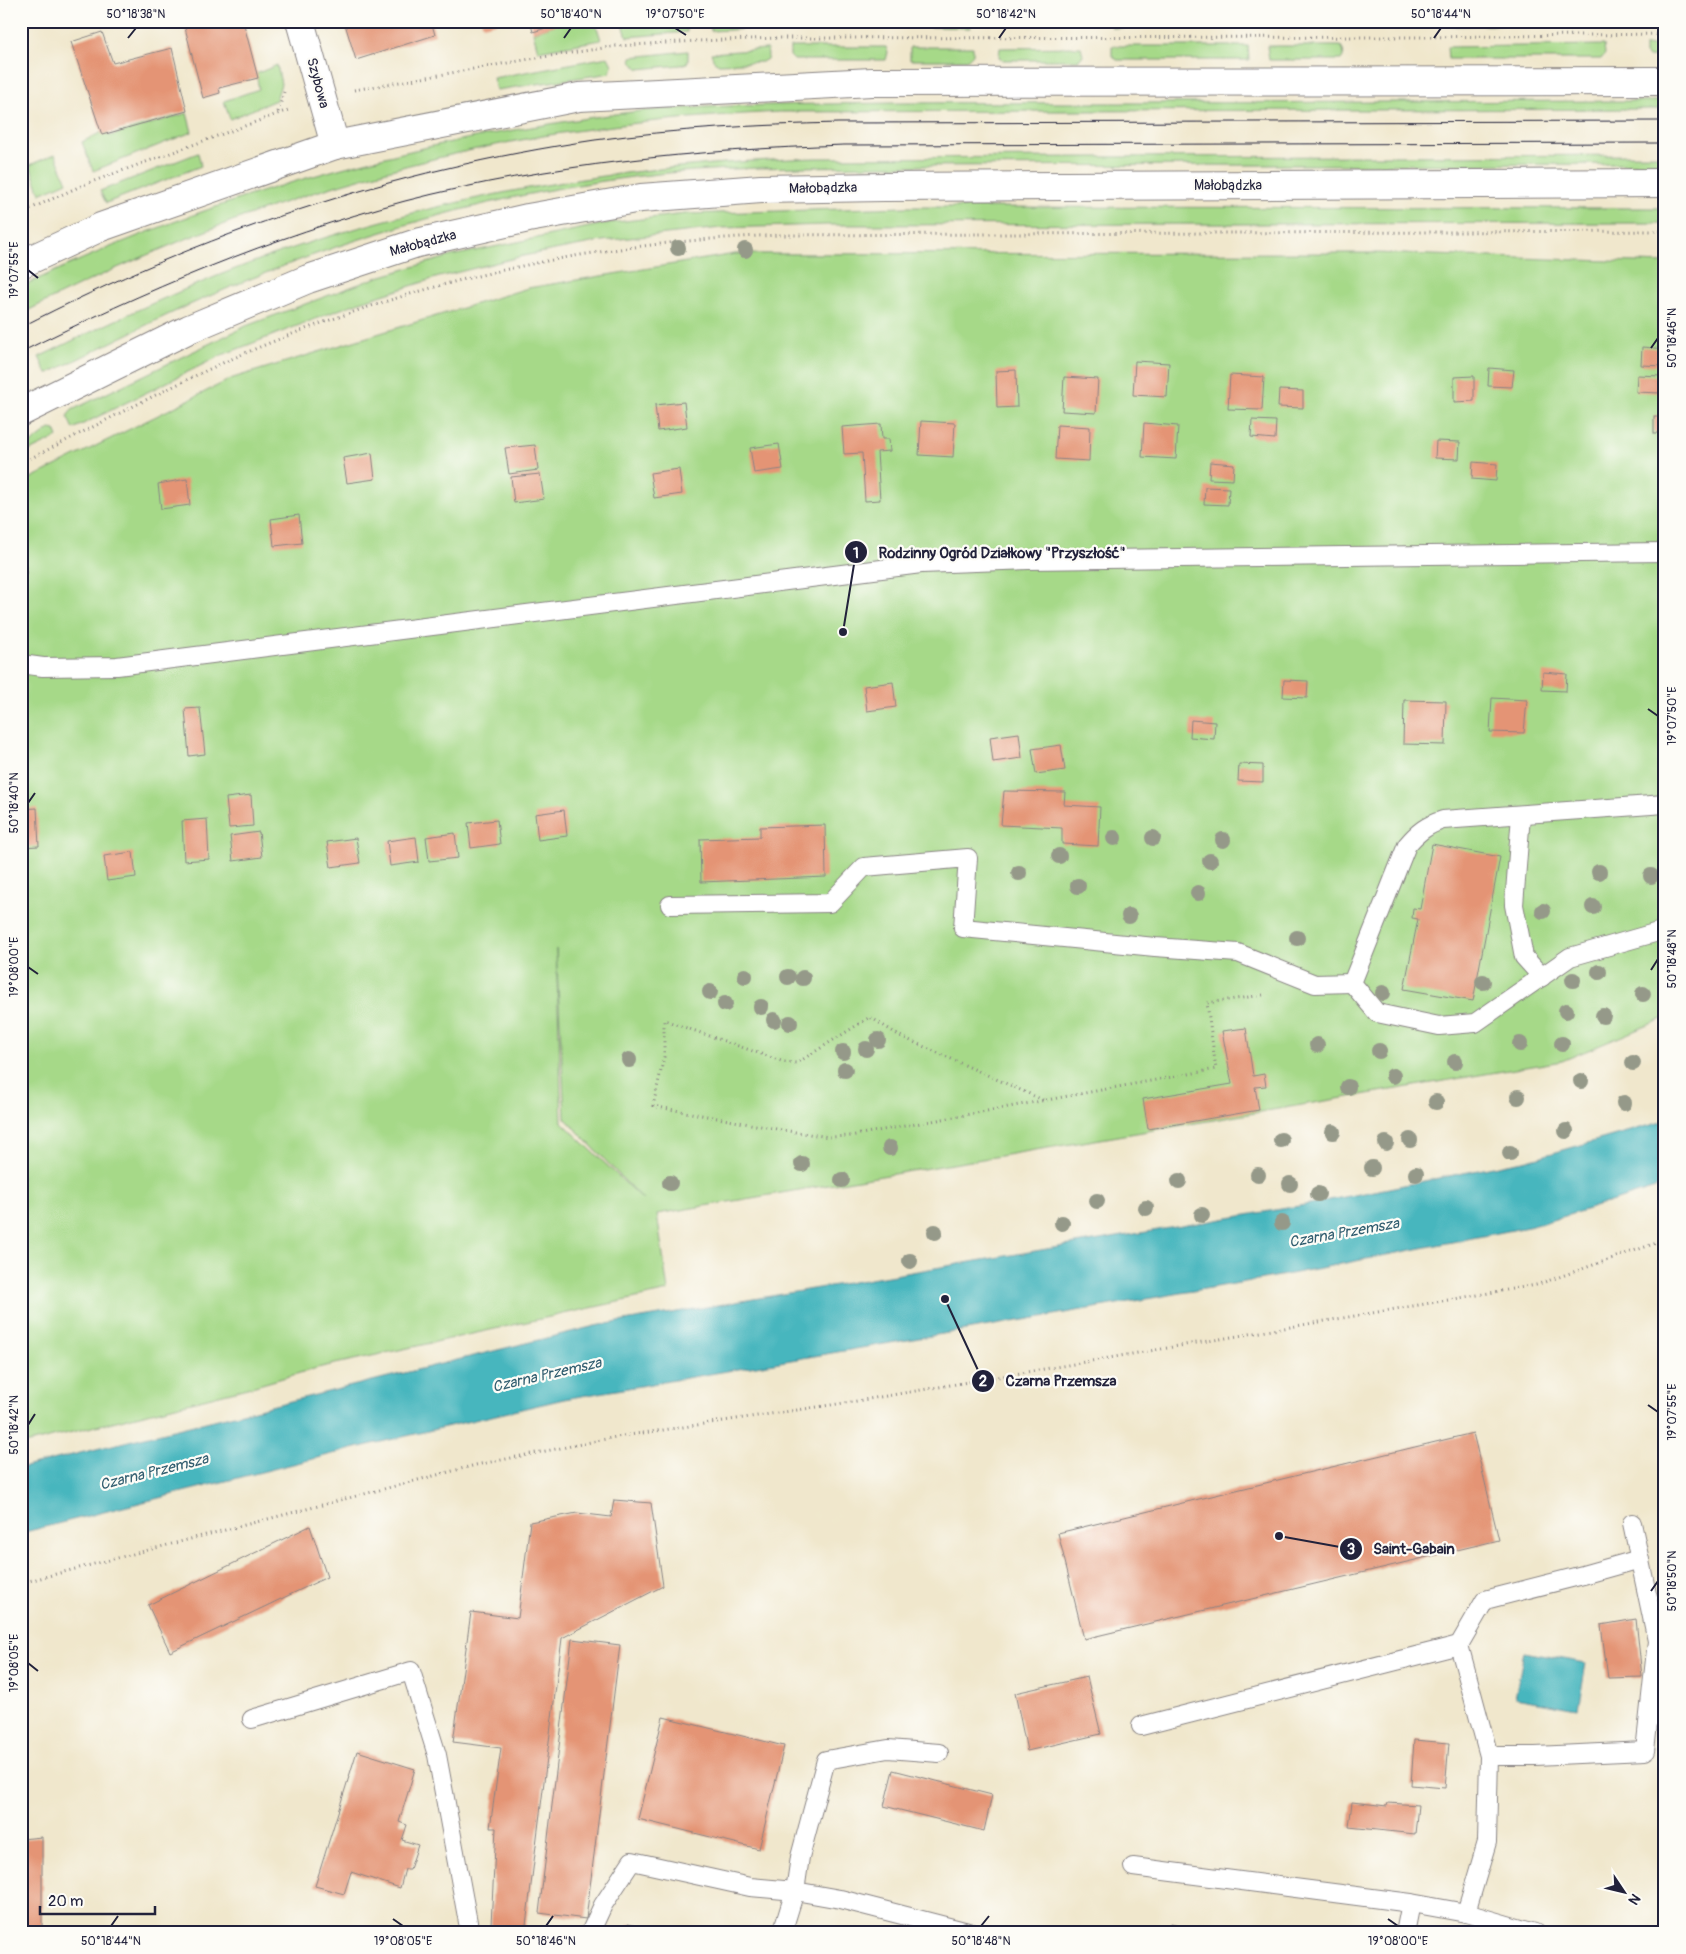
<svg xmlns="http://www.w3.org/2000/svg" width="1686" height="1954" viewBox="0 0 1686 1954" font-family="Pangolin,sans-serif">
<rect width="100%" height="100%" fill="#fdfcf7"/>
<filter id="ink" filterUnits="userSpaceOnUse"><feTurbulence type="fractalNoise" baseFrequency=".02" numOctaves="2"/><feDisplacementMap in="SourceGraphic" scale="10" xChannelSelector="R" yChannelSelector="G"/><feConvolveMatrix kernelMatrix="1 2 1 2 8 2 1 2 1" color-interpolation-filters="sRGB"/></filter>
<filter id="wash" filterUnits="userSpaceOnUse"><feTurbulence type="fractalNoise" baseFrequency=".0096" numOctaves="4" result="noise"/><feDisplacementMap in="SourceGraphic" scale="20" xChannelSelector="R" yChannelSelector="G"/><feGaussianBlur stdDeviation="1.12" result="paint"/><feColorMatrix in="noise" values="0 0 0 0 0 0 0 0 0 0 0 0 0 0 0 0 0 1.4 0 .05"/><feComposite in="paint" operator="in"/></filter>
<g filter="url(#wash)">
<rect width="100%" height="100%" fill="#f0e7cc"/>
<!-- green -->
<g fill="#a6d988" stroke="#647e62" fill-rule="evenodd">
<polygon points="566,21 595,21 601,40 538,51 533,32"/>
<polygon points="622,21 687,21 687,32 627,37"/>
<polygon points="710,21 767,21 767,28 711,31"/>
<polygon points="791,21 970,21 970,28 871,25 791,28"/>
<polygon points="1112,21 1218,21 1218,25 1112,28"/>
<polygon points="1268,21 1342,21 1342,25 1268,24"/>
<polygon points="1446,21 1503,21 1502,25 1447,26"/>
<polygon points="1604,45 1605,54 1601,59 1448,59 1447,47"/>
<polygon points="1665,45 1665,58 1648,57 1645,54 1645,46"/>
<polygon points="1112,46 1248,46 1249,60 1117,60 1112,56"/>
<path d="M 1267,46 L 1341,46 C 1344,51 1345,55 1341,60 L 1269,60 Z"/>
<polygon points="790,47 886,47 888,52 886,60 794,60 790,56"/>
<polygon points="910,47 973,47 973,54 967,60 910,60"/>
<polygon points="1081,47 1083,55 1079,60 1003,60 999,57 1000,48"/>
<polygon points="767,49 768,55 767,59 762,62 719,64 714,61 711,53"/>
<polygon points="688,51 688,61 686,64 681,65 639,69 632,63 631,57"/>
<polygon points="608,57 612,65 610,73 598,75 496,90 493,78"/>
<polygon points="277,65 281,84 276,100 230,119 224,101 259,89 256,74"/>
<path d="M 1665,101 L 1665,109 L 780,112 C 700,116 621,123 543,136 C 360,168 186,230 21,314 L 21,287 C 184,209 355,156 532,127 C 568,121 604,115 640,111 C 702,106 763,105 825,104 C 923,102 1021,103 1119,103 C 1301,103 1483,101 1665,101 Z"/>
<polygon points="187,113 192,132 93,171 82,142 106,130 109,136"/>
<polygon points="198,153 201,166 106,203 100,191"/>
<polygon points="55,154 67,182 40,194 30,165"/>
<path d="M 1665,155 L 1665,164 L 877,166 C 807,167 738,167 668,173 C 506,189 345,236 196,302 C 146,324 97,350 47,374 L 39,357 C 118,318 198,281 281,252 C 454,193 633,164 816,158 Z"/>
<polygon points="905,207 1665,208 1665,223 826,225 721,228 602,241 523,256 439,277 354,304 222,355 73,429 67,416 72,410 246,326 378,277 451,256 608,223 685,214"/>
<path d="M 1374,253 L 1665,263 L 1665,1018 L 1562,1061 L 657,1214 L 668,1291 L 317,1368 L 255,1386 L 21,1445 L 21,483 L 233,378 L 528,288 L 735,254 ZM 556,949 L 565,1118 L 643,1200 L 562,1122 Z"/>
<polygon points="50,429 55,430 58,437 21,455 21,451"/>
</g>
<!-- water -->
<g fill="#47b6be" stroke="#346c7c">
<polygon points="1665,1121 1665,1185 1533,1226 1280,1276 564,1399 364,1446 21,1533 21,1468 64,1457 595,1326 1305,1205 1528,1160"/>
<polygon points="1524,1652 1586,1663 1578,1709 1515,1698"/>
</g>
<g id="blocks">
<!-- building -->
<g fill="#e49474">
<polygon points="196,21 243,21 258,78 219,88 220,93 203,98 184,24"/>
<polygon points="344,21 431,21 435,35 356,60"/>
<polygon points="481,21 499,21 500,22 483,26"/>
<polygon points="530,21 565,21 565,22 533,32"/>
<polygon points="102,32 113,63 172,48 187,111 102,135 71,42"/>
<polygon points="1642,347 1665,349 1665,366 1641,365"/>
<polygon points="1135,361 1169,363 1167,397 1133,395"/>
<polygon points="1489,368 1514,370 1512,387 1488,386"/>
<polygon points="1016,370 1017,407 997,408 996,371"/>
<polygon points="1230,375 1264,377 1262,410 1228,409"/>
<polygon points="1637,375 1661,376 1660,393 1636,392"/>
<polygon points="1474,376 1474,401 1454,402 1454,377"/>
<polygon points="1064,377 1098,379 1096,413 1062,411"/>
<polygon points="1279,390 1303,391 1303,408 1278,407"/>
<polygon points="684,402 687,427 658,431 655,405"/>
<rect x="1654" y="416" width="11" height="17"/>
<polygon points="1252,420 1276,421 1275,439 1251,437"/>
<polygon points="921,421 955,423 953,457 919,455"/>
<polygon points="1144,423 1178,426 1176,459 1142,457"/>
<polygon points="881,424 882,439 889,439 890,451 877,452 880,500 865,501 862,453 844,454 842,427"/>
<polygon points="1057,425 1090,427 1089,461 1055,459"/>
<polygon points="1436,441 1460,442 1459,459 1435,458"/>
<polygon points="779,444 783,469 754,473 750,448"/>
<polygon points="535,445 538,470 509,474 505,448"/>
<polygon points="372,453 375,479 347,483 343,458"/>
<polygon points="1210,462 1234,464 1233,480 1209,479"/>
<polygon points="1473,462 1497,464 1496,481 1472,479"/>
<polygon points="679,469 682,494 654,498 650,473"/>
<polygon points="540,474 544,499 514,503 511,477"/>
<polygon points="187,479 190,505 161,509 158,484"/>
<polygon points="1205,487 1229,488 1228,505 1204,504"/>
<polygon points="299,515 302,543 274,546 271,519"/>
<polygon points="21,549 23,549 27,574 21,575"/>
<polygon points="1543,672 1567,674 1566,691 1542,690"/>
<polygon points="1284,680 1308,681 1307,698 1283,697"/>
<polygon points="893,682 896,707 867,711 864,686"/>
<polygon points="1492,698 1527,700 1524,733 1490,732"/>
<polygon points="1404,700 1446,701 1445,745 1403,744"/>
<polygon points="200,708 205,754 189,756 185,709"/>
<polygon points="1191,720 1215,722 1214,739 1190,737"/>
<polygon points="1019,733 1022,758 993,762 990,737"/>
<polygon points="1061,745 1065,770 1036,774 1032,749"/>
<polygon points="1239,764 1263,765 1263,782 1238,781"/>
<polygon points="1004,791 1065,792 1064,805 1100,807 1098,846 1062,844 1062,828 1001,825"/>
<polygon points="251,795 253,826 229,828 226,798"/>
<polygon points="37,808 39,846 21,847 21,809"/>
<polygon points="564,810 567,836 538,840 535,814"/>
<polygon points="207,819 209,859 184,861 182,821"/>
<polygon points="497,820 500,844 471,848 468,823"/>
<polygon points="825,825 826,877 701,882 700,839 760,837 760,827"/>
<polygon points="259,832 262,857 233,861 230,836"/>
<polygon points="455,833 458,858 429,861 426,837"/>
<polygon points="416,837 419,862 390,866 387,841"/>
<polygon points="356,838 360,863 331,867 327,842"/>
<polygon points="1432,844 1500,857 1473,1001 1404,989 1418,919 1412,918 1413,908 1420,909"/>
<polygon points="133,852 136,877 107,881 104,856"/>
<polygon points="1246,1028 1253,1076 1264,1074 1266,1086 1255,1087 1259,1110 1148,1129 1143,1099 1232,1084 1222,1031"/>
<polygon points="1473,1433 1499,1540 1084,1639 1058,1533"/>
<polygon points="614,1500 651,1503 663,1586 562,1638 525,1933 502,1933 493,1928 491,1924 496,1828 490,1828 501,1748 453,1742 471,1612 518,1618 530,1522 577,1513 611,1517"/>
<polygon points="310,1526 327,1577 170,1652 148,1605"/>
<polygon points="1636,1619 1642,1677 1608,1678 1601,1625"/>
<polygon points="572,1639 620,1645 586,1919 539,1913"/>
<polygon points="1087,1677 1101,1734 1027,1751 1015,1693"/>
<polygon points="663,1717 784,1746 759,1849 638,1819"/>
<polygon points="1414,1740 1449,1743 1445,1788 1411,1785"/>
<polygon points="357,1751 415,1769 399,1822 407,1825 402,1840 418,1845 410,1869 405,1869 400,1888 351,1872 344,1894 315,1886"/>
<polygon points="893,1770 992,1795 984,1831 884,1806"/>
<polygon points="1352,1802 1387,1806 1388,1803 1418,1805 1415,1834 1349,1827"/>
<polygon points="42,1837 42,1933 21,1933 21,1839"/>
<polygon points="1171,1923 1207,1932 1207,1933 1168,1933"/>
<polygon points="628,1924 663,1932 663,1933 625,1933"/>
</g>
</g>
</g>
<g filter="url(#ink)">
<use href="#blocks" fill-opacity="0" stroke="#898484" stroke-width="1"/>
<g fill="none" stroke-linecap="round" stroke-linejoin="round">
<defs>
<g id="lane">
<polyline points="21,664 43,667 117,666 921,564 1028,560 1665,552"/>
<path d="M 1665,804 L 1443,820 C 1427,825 1418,832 1407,845 L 1352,983 L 1377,1013 L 1439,1026 L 1475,1023 L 1570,957 L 1665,930"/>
<polyline points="1521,815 1514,905 1524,957 1542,977"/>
<polyline points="670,905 830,903 864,867 968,858 963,928 1155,947 1238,953 1315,984 1352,983"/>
<polyline points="1459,1645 1485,1600 1583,1575 1640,1559"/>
<polyline points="252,1719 411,1671 437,1755 470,1933"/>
<polyline points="1141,1726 1459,1645 1489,1756 1487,1842 1466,1913"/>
<polyline points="939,1753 888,1749 826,1760 800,1857 795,1891 840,1899 972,1933"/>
<polyline points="1489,1756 1535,1756 1645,1751 1657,1641 1632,1523"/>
<polyline points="1133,1867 1411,1903 1466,1913 1535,1933"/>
<polyline points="590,1933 603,1905 632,1861 750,1887 795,1891 782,1933"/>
<polyline points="1405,1933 1411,1903"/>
</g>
<polyline id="street" points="300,21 335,145"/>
<g id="secondary">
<polyline points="21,264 101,227 335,145 579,97 872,82 1665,81"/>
<polyline points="21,412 189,329 308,279 417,243 528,218 641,198 761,189 884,187 1665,183"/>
</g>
</defs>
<!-- lane casing -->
<use href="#lane" stroke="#898484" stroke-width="20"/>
<!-- street casing -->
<use href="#street" stroke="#898484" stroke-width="30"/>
<!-- secondary casing -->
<use href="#secondary" stroke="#898484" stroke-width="30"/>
<!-- path -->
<g stroke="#898484" stroke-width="3" stroke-dasharray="1 4" stroke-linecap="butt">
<polyline points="354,90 530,59 617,46 697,41 777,38 1421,37 1665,34"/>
<polyline points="278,112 284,92"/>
<polyline points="21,213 83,185 291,109"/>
<path d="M 21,463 C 103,423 183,378 267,344 C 435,276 600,242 780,235 L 1665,231"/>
<polyline points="1043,1100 900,1036 870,1017 797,1063 784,1062 664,1020 664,1057 653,1106 782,1130 829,1137 850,1136 1216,1069 1207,1003 1263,995"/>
<polyline points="21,1583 476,1465 616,1437 851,1402 1536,1285 1665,1240"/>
</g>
<!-- lane -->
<use href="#lane" stroke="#fff" stroke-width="18"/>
<!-- street -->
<use href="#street" stroke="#fff" stroke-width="28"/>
<!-- secondary -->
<use href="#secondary" stroke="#fff" stroke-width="28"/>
<!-- tram -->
<g stroke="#22223b" stroke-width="1">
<path d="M 21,327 C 204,233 391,170 595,140 C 676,129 757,125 838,123 L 1665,121"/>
<path d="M 21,352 C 146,290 270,237 405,201 C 549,164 695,150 844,145 L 1665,143"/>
</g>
</g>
<!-- trees -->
<g fill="#959989">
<circle cx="678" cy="248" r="8"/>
<circle cx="745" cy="250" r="8"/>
<circle cx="1114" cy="838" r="8"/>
<circle cx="1153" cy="838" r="8"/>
<circle cx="1223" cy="840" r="8"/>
<circle cx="1059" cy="856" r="8"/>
<circle cx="1210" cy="861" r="8"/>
<circle cx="1599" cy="872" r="8"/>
<circle cx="1019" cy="873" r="8"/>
<circle cx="1651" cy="876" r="8"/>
<circle cx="1078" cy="886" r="8"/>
<circle cx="1198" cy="893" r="8"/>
<circle cx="1593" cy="907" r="8"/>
<circle cx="1543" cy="911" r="8"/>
<circle cx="1129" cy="916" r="8"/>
<circle cx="1297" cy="938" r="8"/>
<circle cx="1599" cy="972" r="8"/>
<circle cx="745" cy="976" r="8"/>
<circle cx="788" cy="977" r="8"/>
<circle cx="803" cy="978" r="8"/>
<circle cx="1573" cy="980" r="8"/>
<circle cx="1483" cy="982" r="8"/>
<circle cx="710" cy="992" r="8"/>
<circle cx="1383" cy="993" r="8"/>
<circle cx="1643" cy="994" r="8"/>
<circle cx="725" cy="1004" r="8"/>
<circle cx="761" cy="1007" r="8"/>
<circle cx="1566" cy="1011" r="8"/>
<circle cx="1603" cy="1016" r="8"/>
<circle cx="774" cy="1020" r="8"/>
<circle cx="790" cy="1023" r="8"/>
<circle cx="878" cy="1040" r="8"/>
<circle cx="1520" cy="1044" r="8"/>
<circle cx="1562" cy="1044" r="8"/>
<circle cx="1317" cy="1045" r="8"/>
<circle cx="866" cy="1049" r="8"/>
<circle cx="1379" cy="1051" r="8"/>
<circle cx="843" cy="1052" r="8"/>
<circle cx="629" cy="1060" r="8"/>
<circle cx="1455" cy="1062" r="8"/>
<circle cx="1633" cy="1063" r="8"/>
<circle cx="845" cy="1070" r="8"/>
<circle cx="1393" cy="1076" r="8"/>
<circle cx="1581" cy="1081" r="8"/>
<circle cx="1348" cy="1087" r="8"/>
<circle cx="1518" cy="1097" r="8"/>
<circle cx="1436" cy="1102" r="8"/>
<circle cx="1624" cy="1103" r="8"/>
<circle cx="1566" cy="1131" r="8"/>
<circle cx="1333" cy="1132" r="8"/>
<circle cx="1281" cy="1140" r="8"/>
<circle cx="1410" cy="1140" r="8"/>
<circle cx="1386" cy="1143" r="8"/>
<circle cx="890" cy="1148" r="8"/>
<circle cx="1510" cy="1153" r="8"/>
<circle cx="802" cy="1164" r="8"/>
<circle cx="1372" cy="1168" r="8"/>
<circle cx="1416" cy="1174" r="8"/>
<circle cx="1258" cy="1175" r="8"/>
<circle cx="842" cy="1180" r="8"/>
<circle cx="1179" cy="1181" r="8"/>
<circle cx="670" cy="1183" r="8"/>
<circle cx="1290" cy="1184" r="8"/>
<circle cx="1318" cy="1194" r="8"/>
<circle cx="1097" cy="1201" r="8"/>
<circle cx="1146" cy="1208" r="8"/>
<circle cx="1202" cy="1215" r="8"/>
<circle cx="1062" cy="1223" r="8"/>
<circle cx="1282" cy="1223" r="8"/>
<circle cx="935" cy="1232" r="8"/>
<circle cx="910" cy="1261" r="8"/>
</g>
</g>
<!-- ticks -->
<path fill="none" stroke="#22223b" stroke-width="2" d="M 675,28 L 686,35M 128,38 L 136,28M 564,38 L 571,28M 999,38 L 1006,28M 1434,38 L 1441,28M 28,270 L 38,278M 1651,348 L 1658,338M 1648,709 L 1658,716M 28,803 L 35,793M 28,967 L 38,974M 1651,970 L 1658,959M 1648,1405 L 1658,1412M 28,1425 L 35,1414M 1651,1591 L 1658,1581M 28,1663 L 38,1671M 393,1919 L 403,1926M 1388,1919 L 1398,1926M 111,1926 L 118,1916M 546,1926 L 553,1916M 981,1926 L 989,1916"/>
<g text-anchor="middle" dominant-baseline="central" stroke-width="4.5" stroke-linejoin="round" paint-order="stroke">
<!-- street labels -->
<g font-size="14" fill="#22223b" stroke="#fdfcf7">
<text transform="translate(318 83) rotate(75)">Szybowa</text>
<text x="1228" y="185">Małobądzka</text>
<text transform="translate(823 188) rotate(-1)">Małobądzka</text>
<text transform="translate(423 243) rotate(-15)">Małobądzka</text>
</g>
<!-- water labels -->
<g font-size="15" font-style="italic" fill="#315d6f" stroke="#fdfcf7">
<text transform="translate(1344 1233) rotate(-10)">Czarna Przemsza</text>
<text transform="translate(547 1375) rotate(-13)">Czarna Przemsza</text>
<text transform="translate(154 1472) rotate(-14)">Czarna Przemsza</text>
</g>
</g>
<!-- callouts -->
<path fill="none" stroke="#22223b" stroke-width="2" d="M843 632L856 552M945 1299L983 1381M1279 1536L1351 1549"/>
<g fill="#22223b" stroke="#fdfcf7" stroke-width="2">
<circle cx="843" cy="632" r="5"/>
<circle cx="945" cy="1299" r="5"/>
<circle cx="1279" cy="1536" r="5"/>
<circle cx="856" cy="552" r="12"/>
<circle cx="983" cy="1381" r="12"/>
<circle cx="1351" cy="1549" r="12"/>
</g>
<g font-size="15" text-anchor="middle" font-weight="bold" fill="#fff">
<text x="856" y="558">1</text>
<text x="983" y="1386">2</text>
<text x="1351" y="1554">3</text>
</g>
<g font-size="15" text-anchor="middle" font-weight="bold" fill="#22223b" stroke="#fdfcf7" stroke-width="4.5" stroke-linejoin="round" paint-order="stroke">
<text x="1002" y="558">Rodzinny Ogród Działkowy "Przyszłość"</text>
<text x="1061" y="1386">Czarna Przemsza</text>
<text x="1414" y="1554">Saint-Gabain</text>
</g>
<!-- margin -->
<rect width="1686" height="1954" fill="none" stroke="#fdfcf7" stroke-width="55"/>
<!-- north arrow -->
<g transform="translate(1624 1892) rotate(125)" stroke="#fdfcf7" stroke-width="4" paint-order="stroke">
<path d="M0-4L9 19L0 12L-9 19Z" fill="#22223b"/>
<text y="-8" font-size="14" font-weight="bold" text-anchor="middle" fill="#22223b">N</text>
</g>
<!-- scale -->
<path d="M40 1906v8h115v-8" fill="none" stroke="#22223b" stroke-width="2.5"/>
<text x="48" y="1906" font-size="15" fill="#22223b" stroke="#fdfcf7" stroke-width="4" paint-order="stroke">20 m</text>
<rect x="28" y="28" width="1630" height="1898" fill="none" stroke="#22223b" stroke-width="2"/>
<g font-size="12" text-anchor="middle" fill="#22223b">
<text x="136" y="18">50°18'38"N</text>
<text x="571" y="18">50°18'40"N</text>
<text x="675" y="18">19°07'50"E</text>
<text x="1006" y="18">50°18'42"N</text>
<text x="1441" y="18">50°18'44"N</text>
<text transform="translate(14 270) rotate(-90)" y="4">19°07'55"E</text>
<text transform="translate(1672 338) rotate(-90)" y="4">50°18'46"N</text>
<text transform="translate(1672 716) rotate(-90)" y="4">19°07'50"E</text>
<text transform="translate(14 803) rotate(-90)" y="4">50°18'40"N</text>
<text transform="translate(1672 959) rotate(-90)" y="4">50°18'48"N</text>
<text transform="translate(14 967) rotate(-90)" y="4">19°08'00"E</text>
<text transform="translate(1672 1412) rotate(-90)" y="4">19°07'55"E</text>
<text transform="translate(14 1425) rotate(-90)" y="4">50°18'42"N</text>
<text transform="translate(1672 1581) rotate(-90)" y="4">50°18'50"N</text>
<text transform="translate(14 1663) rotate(-90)" y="4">19°08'05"E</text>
<text x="111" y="1945">50°18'44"N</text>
<text x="403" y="1945">19°08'05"E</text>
<text x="546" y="1945">50°18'46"N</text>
<text x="981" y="1945">50°18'48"N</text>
<text x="1398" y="1945">19°08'00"E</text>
</g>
</svg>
